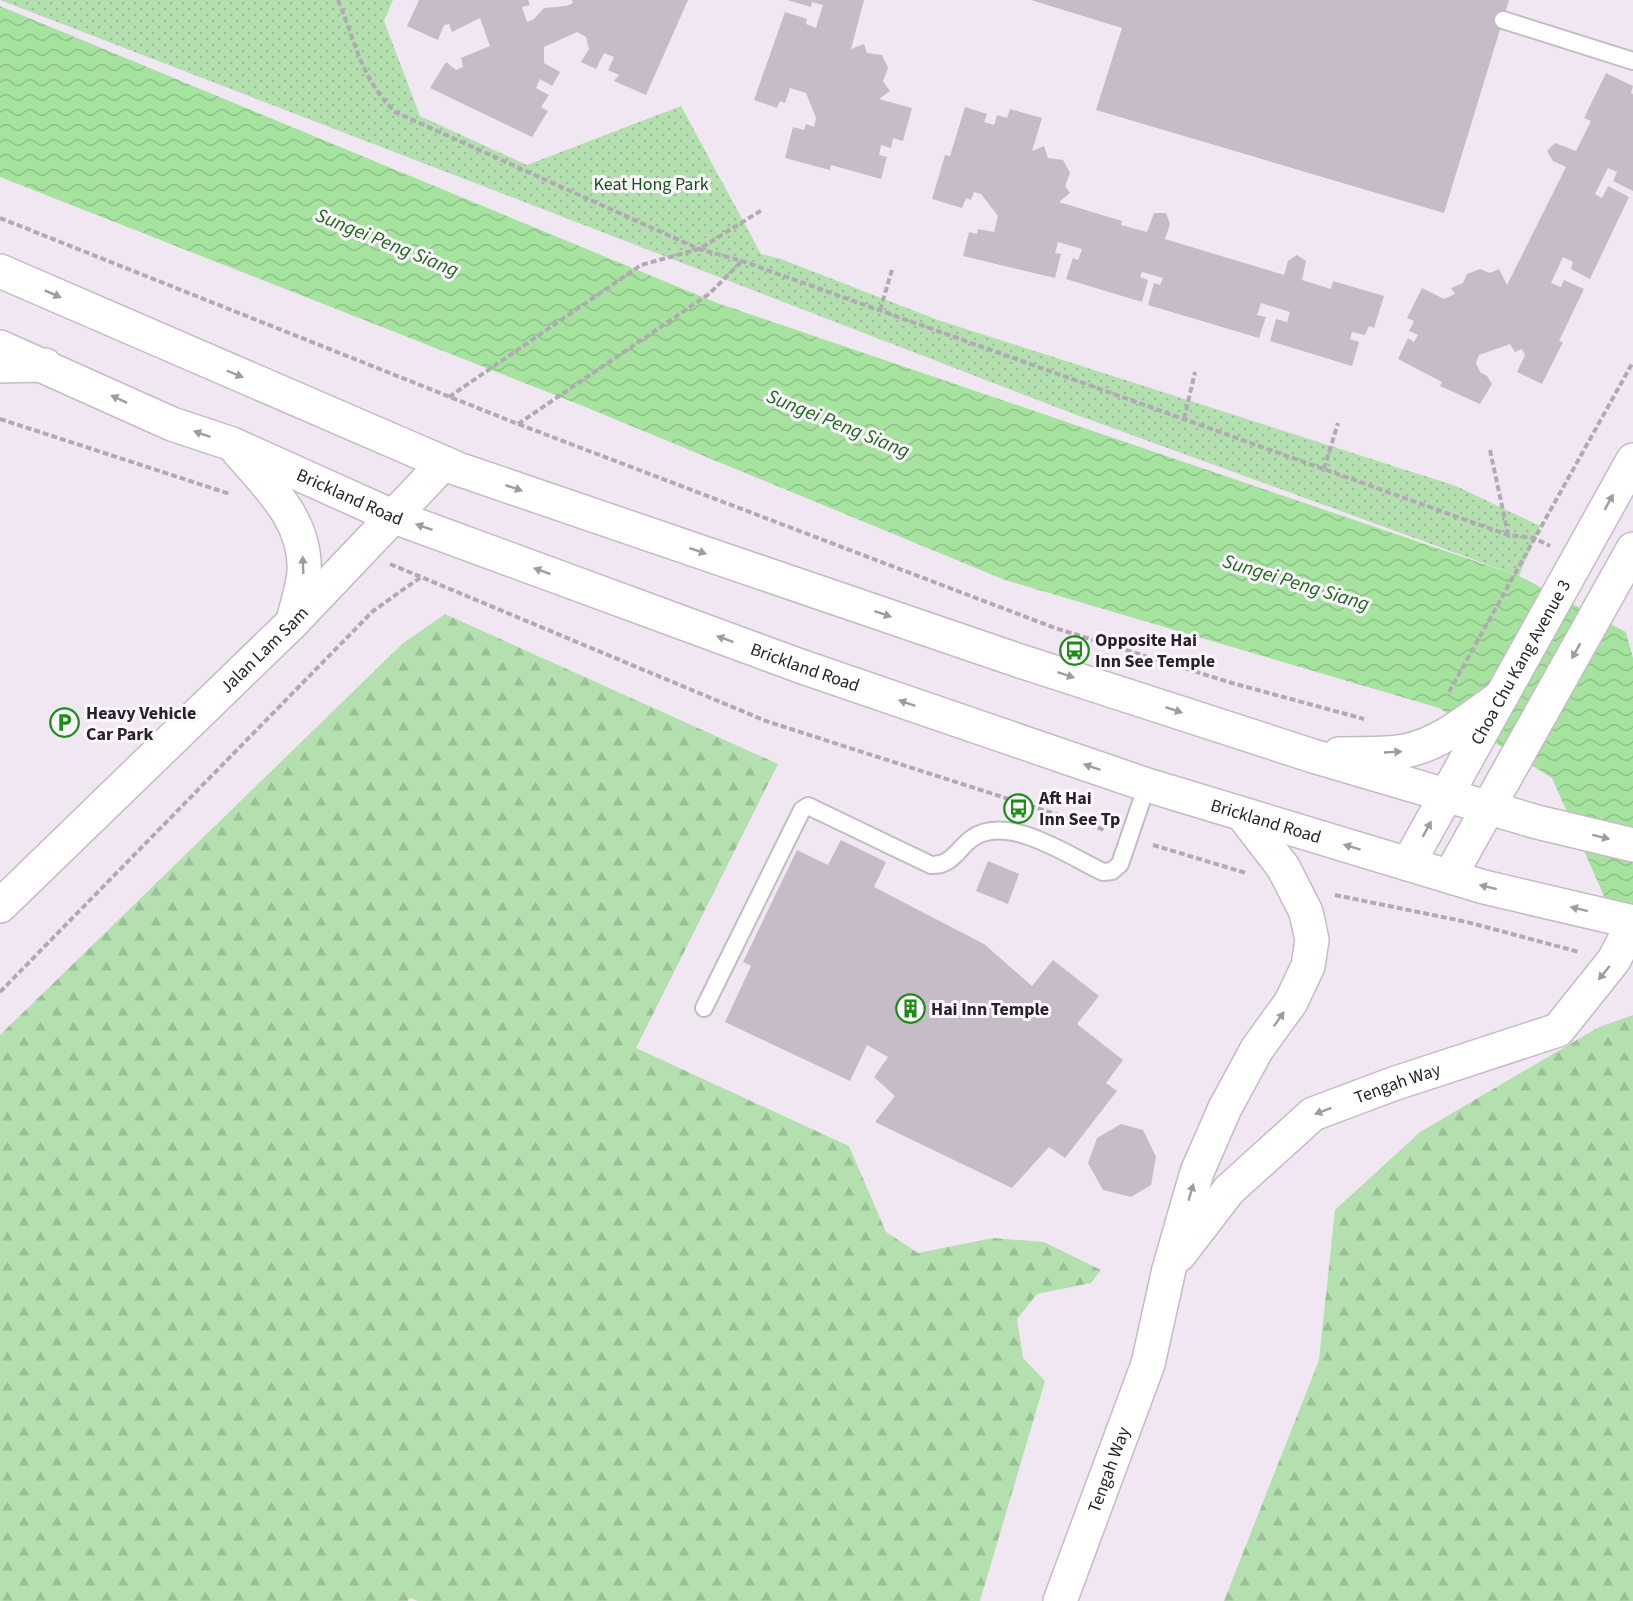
<svg xmlns="http://www.w3.org/2000/svg" width="1633" height="1601" viewBox="0 0 1633 1601" font-family="'Source Sans 3',sans-serif">
<defs>
<pattern id="green-dots" width="8" height="8" patternUnits="userSpaceOnUse" patternTransform="scale(1.5)"><rect width="8" height="8" fill="#b4e0af"/><path d="M2 2h.1M6 6h.1" fill="none" stroke="#9bc097" stroke-width="1.8" stroke-linecap="round"/></pattern>
<pattern id="forest-firs" width="22" height="20" patternUnits="userSpaceOnUse" patternTransform="scale(1.5)"><rect width="22" height="20" fill="#b4e0af"/><path d="M5 1l3.5 6h-7zM16 11l3.5 6h-7z" fill="#9bc097"/></pattern>
<pattern id="water-waves" width="16" height="10" patternUnits="userSpaceOnUse" patternTransform="scale(1.5)"><rect width="16" height="10" fill="#a5e39f"/><path d="M0 5q4-4 8 0t8 0" fill="none" stroke="#8ec289"/></pattern>
</defs>
<rect width="100%" height="100%" fill="#f1e7f3"/>
<!-- green -->
<polygon fill="url(#green-dots)" points="0,0 393,0 384,21 420,116 527,165 681,106 761,254 781,259 938,320 1456,486 1540,526 1519,576 1074,414"/>
<!-- forest -->
<g fill="url(#forest-firs)">
<polygon points="445,614 778,764 636,1048 849,1146 886,1232 918,1253 993,1238 1044,1242 1101,1270 1091,1283 1037,1294 1017,1319 1023,1358 1045,1381 980,1601 418,1601 409,1598 408,1601 0,1601 0,1035 402,644"/>
<polygon points="1633,1015 1633,1601 1224,1601 1319,1360 1335,1210 1420,1132 1599,1027"/>
</g>
<!-- water -->
<polygon fill="url(#water-waves)" points="0,6 717,303 1519,576 1626,632 1633,658 1633,962 1552,778 1439,708 1005,580 578,404 0,177"/>
<!-- building -->
<g fill="#c5bcc7">
<polygon points="419,0 528,0 530,5 522,7 527,22 534,19 544,8 566,6 573,3 572,0 688,0 646,95 614,81 619,75 608,70 614,57 604,53 596,69 581,62 589,49 586,37 577,32 544,47 544,63 560,72 552,86 540,79 536,88 549,95 541,107 548,111 532,137 430,88 446,62 456,70 463,67 461,58 490,46 480,18 452,32 449,24 444,25 438,40 407,26"/>
<polygon points="864,0 851,49 864,44 867,53 882,55 888,68 883,81 890,91 879,99 912,108 903,141 893,138 891,148 881,145 879,155 887,157 881,179 831,165 830,170 785,158 793,127 804,130 806,124 814,127 816,118 806,93 790,88 785,103 780,101 777,108 754,100 785,12 807,19 806,24 816,28 823,5 812,2 811,7 787,0"/>
<polygon points="1031,0 1509,0 1444,213 1096,110 1122,28"/>
<polygon points="1606,73 1633,86 1631,93 1633,94 1633,191 1613,181 1617,172 1608,168 1595,194 1602,198 1608,186 1629,197 1590,279 1571,269 1573,262 1563,257 1551,283 1561,287 1564,280 1584,289 1559,341 1563,342 1542,384 1517,372 1525,355 1522,349 1515,352 1510,344 1479,355 1476,363 1480,372 1487,376 1492,384 1480,404 1440,386 1442,382 1398,359 1408,338 1414,342 1418,335 1409,331 1414,321 1407,318 1422,288 1444,299 1455,294 1451,288 1463,283 1467,274 1480,269 1490,273 1499,269 1507,285 1566,167 1553,161 1547,151 1555,143 1576,151 1591,121 1584,118"/>
<polygon points="965,107 987,114 984,122 994,125 997,115 1007,118 1010,109 1042,118 1032,151 1044,146 1048,158 1063,160 1070,173 1065,186 1070,193 1059,202 1122,221 1121,225 1147,232 1154,213 1166,213 1170,224 1165,239 1284,275 1288,261 1297,255 1306,261 1302,280 1331,289 1333,281 1384,296 1374,328 1369,326 1365,335 1352,332 1350,339 1359,342 1352,366 1270,341 1276,319 1287,322 1290,312 1261,303 1257,315 1266,317 1259,338 1148,305 1154,283 1160,285 1163,278 1142,272 1140,277 1148,280 1142,302 1066,279 1073,258 1078,260 1082,249 1068,245 1058,242 1055,253 1061,254 1055,278 963,256 969,232 977,234 978,229 994,232 998,216 981,194 974,192 971,200 966,198 962,208 932,199 945,155 950,156"/>
<polygon points="841,840 886,862 874,887 984,944 1032,986 1053,960 1099,996 1077,1024 1123,1060 1106,1083 1117,1091 1065,1158 1049,1147 1012,1188 875,1122 895,1096 874,1077 888,1057 867,1045 850,1081 725,1022 751,966 743,962 797,850 828,865"/>
<polygon points="988,861 1019,874 1008,904 976,891"/>
<polygon points="1121,1124 1143,1130 1156,1157 1151,1185 1131,1197 1103,1190 1088,1163 1097,1138"/>
</g>
<g fill="none" stroke-linecap="round" stroke-linejoin="round">
<defs>
<g id="service">
<polyline points="1503,20 1633,61"/>
<path d="M 704,1008 L 802,810 L 808,806 L 931,865 C 951,866 957,850 971,839 C 1006,812 1069,856 1103,872 L 1112,871 L 1120,864 L 1147,785"/>
</g>
<g id="minor">
<path id="s1" d="M 0,906 L 293,622 L 444,463"/>
<path id="s2" d="M 1179,1255 L 1229,1190 L 1313,1114 L 1393,1084 L 1558,1030 L 1614,960 L 1633,923"/>
<path id="s3" d="M 1060,1601 L 1148,1364 L 1169,1269 L 1197,1172 L 1225,1108 L 1257,1049 L 1291,1002 L 1308,966 L 1312,940 L 1306,912 L 1283,867 L 1242,814"/>
</g>
<g id="tertiary">
<path id="s4" d="M 1408,864 L 1633,460"/>
<polyline points="1450,876 1633,549"/>
</g>
<g id="primary">
<polyline points="0,271 458,469 1014,659 1313,756 1537,822 1633,845"/>
<path id="s5" d="M 0,347 L 172,424 L 232,444 L 392,516 L 800,666 L 1147,785 L 1484,887 L 1633,922"/>
<path d="M 238,451 C 268,486 307,521 304,572 C 303,588 296,606 293,622"/>
<path d="M 1339,754 C 1360,753 1384,755 1405,751 C 1441,744 1472,717 1502,696"/>
</g>
<polyline id="motorway" points="0,366 45,365"/>
</defs>
<!-- service casing -->
<use href="#service" stroke="#c4bbc6" stroke-width="20"/>
<!-- minor casing -->
<use href="#minor" stroke="#c4bbc6" stroke-width="36"/>
<!-- tertiary casing -->
<use href="#tertiary" stroke="#c4bbc6" stroke-width="36"/>
<!-- primary casing -->
<use href="#primary" stroke="#c4bbc6" stroke-width="36"/>
<!-- motorway casing -->
<use href="#motorway" stroke="#c4bbc6" stroke-width="36"/>
<!-- path -->
<g stroke="#b1a9b3" stroke-width="4" stroke-dasharray="6 3" stroke-linecap="butt">
<path d="M 338,0 C 356,43 360,77 395,112 L 699,249 L 742,261 L 1508,535 L 1534,538 L 1550,546"/>
<polyline points="0,218 518,424 1055,628 1232,683 1364,719"/>
<polyline points="880,310 892,270"/>
<polyline points="449,397 641,265 699,249 762,210"/>
<polyline points="0,419 230,494"/>
<polyline points="1184,419 1195,372"/>
<polyline points="518,424 709,294 742,261"/>
<polyline points="1490,450 1508,534"/>
<polyline points="1324,469 1338,423"/>
<polyline points="390,564 766,721 1105,830"/>
<polyline points="1449,692 1633,362"/>
<polyline points="1153,845 1246,873"/>
<polyline points="1335,895 1467,922 1579,952"/>
<polyline points="0,992 373,611 421,577"/>
</g>
<!-- service -->
<use href="#service" stroke="#fff" stroke-width="16"/>
<!-- minor -->
<use href="#minor" stroke="#fff" stroke-width="33"/>
<!-- tertiary -->
<use href="#tertiary" stroke="#fff" stroke-width="33"/>
<!-- primary -->
<use href="#primary" stroke="#fff" stroke-width="33"/>
<!-- motorway -->
<use href="#motorway" stroke="#fff" stroke-width="33"/>
</g>
<!-- one-way arrows -->
<defs><path id="oneway-solid" d="M-6-.8H1V-3.2L6.5 0L1 3.2V.8H-6Z" transform="scale(1.5)"/></defs>
<g fill="#9e9c9e">
<use href="#oneway-solid" transform="translate(53 294) rotate(24)"/>
<use href="#oneway-solid" transform="translate(235 374) rotate(23)"/>
<use href="#oneway-solid" transform="translate(119 399) rotate(-155)"/>
<use href="#oneway-solid" transform="translate(202 434) rotate(-161)"/>
<use href="#oneway-solid" transform="translate(514 488) rotate(19)"/>
<use href="#oneway-solid" transform="translate(1609 502) rotate(-61)"/>
<use href="#oneway-solid" transform="translate(424 527) rotate(-161)"/>
<use href="#oneway-solid" transform="translate(698 551) rotate(19)"/>
<use href="#oneway-solid" transform="translate(303 565) rotate(-92)"/>
<use href="#oneway-solid" transform="translate(542 571) rotate(-160)"/>
<use href="#oneway-solid" transform="translate(883 614) rotate(19)"/>
<use href="#oneway-solid" transform="translate(725 639) rotate(-160)"/>
<use href="#oneway-solid" transform="translate(1576 651) rotate(119)"/>
<use href="#oneway-solid" transform="translate(1066 675) rotate(18)"/>
<use href="#oneway-solid" transform="translate(907 703) rotate(-161)"/>
<use href="#oneway-solid" transform="translate(1174 710) rotate(18)"/>
<use href="#oneway-solid" transform="translate(1393 752) rotate(-3)"/>
<use href="#oneway-solid" transform="translate(1092 767) rotate(-161)"/>
<use href="#oneway-solid" transform="translate(1427 829) rotate(-61)"/>
<use href="#oneway-solid" transform="translate(1601 837) rotate(14)"/>
<use href="#oneway-solid" transform="translate(1352 847) rotate(-163)"/>
<use href="#oneway-solid" transform="translate(1488 887) rotate(-166)"/>
<use href="#oneway-solid" transform="translate(1579 909) rotate(-166)"/>
<use href="#oneway-solid" transform="translate(1604 973) rotate(129)"/>
<use href="#oneway-solid" transform="translate(1279 1019) rotate(-55)"/>
<use href="#oneway-solid" transform="translate(1323 1111) rotate(159)"/>
<use href="#oneway-solid" transform="translate(1191 1192) rotate(-74)"/>
</g>
<!-- icons -->
<defs>
<symbol id="bus-ring" viewBox="-11 -11 22 22"><circle r="9.5" fill="#fdf5ff" stroke="#1c8e15" stroke-width="1.5"/><path d="M-5-6H5V4H4V6H2V4H-2V6H-4V4H-5ZM-3.5-4V0h7V-4ZM-3.5 1.2v1.5H-2V1.2ZM2 1.2v1.5H3.5V1.2Z" fill="#1c8e15"/></symbol>
<symbol id="parking-ring" viewBox="-11 -11 22 22"><circle r="9.5" fill="#fdf5ff" stroke="#1c8e15" stroke-width="1.5"/><path d="M-3.5-5.5H1a3.5 3.5 0 0 1 0 7H-1V5.5H-3.5ZM-1-3.4V-.6H.8a1.4 1.4 0 0 0 0-2.8Z" fill="#1c8e15"/></symbol>
<symbol id="building-ring" viewBox="-11 -11 22 22"><circle r="9.5" fill="#fdf5ff" stroke="#1c8e15" stroke-width="1.5"/><path d="M-4-6H4V6H1V3H-1V6H-4ZM-2.5-4.3h1.7v1.8h-1.7ZM.8-4.3h1.7v1.8H.8ZM-2.5-1h1.7V.8h-1.7ZM.8-1h1.7V.8H.8Z" fill="#1c8e15"/></symbol>
</defs>
<g fill-rule="evenodd">
<use href="#bus-ring" x="1058" y="634" width="33" height="33"/>
<use href="#parking-ring" x="48" y="706" width="33" height="33"/>
<use href="#bus-ring" x="1002" y="792" width="33" height="33"/>
<use href="#building-ring" x="894" y="992" width="33" height="33"/>
</g>
<g text-anchor="middle" dominant-baseline="central" stroke-width="6" stroke-linejoin="round" paint-order="stroke">
<!-- park labels -->
<g font-size="18" fill="#145111" stroke="#fdf5ff">
<text x="651" y="184">Keat Hong Park</text>
</g>
<!-- street labels -->
<g font-size="18" fill="#272327" stroke="#fdf5ff">
<text stroke="none"><textPath href="#s5" startOffset="381">Brickland Road</textPath></text>
<text stroke="none"><textPath href="#s1" startOffset="368">Jalan Lam Sam</textPath></text>
<text stroke="none"><textPath href="#s4" startOffset="231">Choa Chu Kang Avenue 3</textPath></text>
<text stroke="none"><textPath href="#s5" startOffset="867">Brickland Road</textPath></text>
<text stroke="none"><textPath href="#s5" startOffset="1353">Brickland Road</textPath></text>
<text stroke="none"><textPath href="#s2" startOffset="285">Tengah Way</textPath></text>
<text stroke="none"><textPath href="#s3" startOffset="140">Tengah Way</textPath></text>
</g>
<!-- poi labels -->
<g font-size="18" font-weight="bold" fill="#272327" stroke="#fdf5ff" text-anchor="start">
<text x="1095" y="640">Opposite Hai<tspan x="1095" dy="21">Inn See Temple</tspan></text>
<text x="86" y="713">Heavy Vehicle<tspan x="86" dy="21">Car Park</tspan></text>
<text x="1039" y="798">Aft Hai<tspan x="1039" dy="21">Inn See Tp</tspan></text>
<text x="931" y="1009">Hai Inn Temple</text>
</g>
<!-- water labels -->
<g font-size="20" font-style="italic" fill="#196a14" stroke="#fdf5ff">
<text transform="translate(387 243) rotate(22)">Sungei Peng Siang</text>
<text transform="translate(838 424) rotate(22)">Sungei Peng Siang</text>
<text transform="translate(1296 583) rotate(17)">Sungei Peng Siang</text>
</g>
</g>
</svg>
